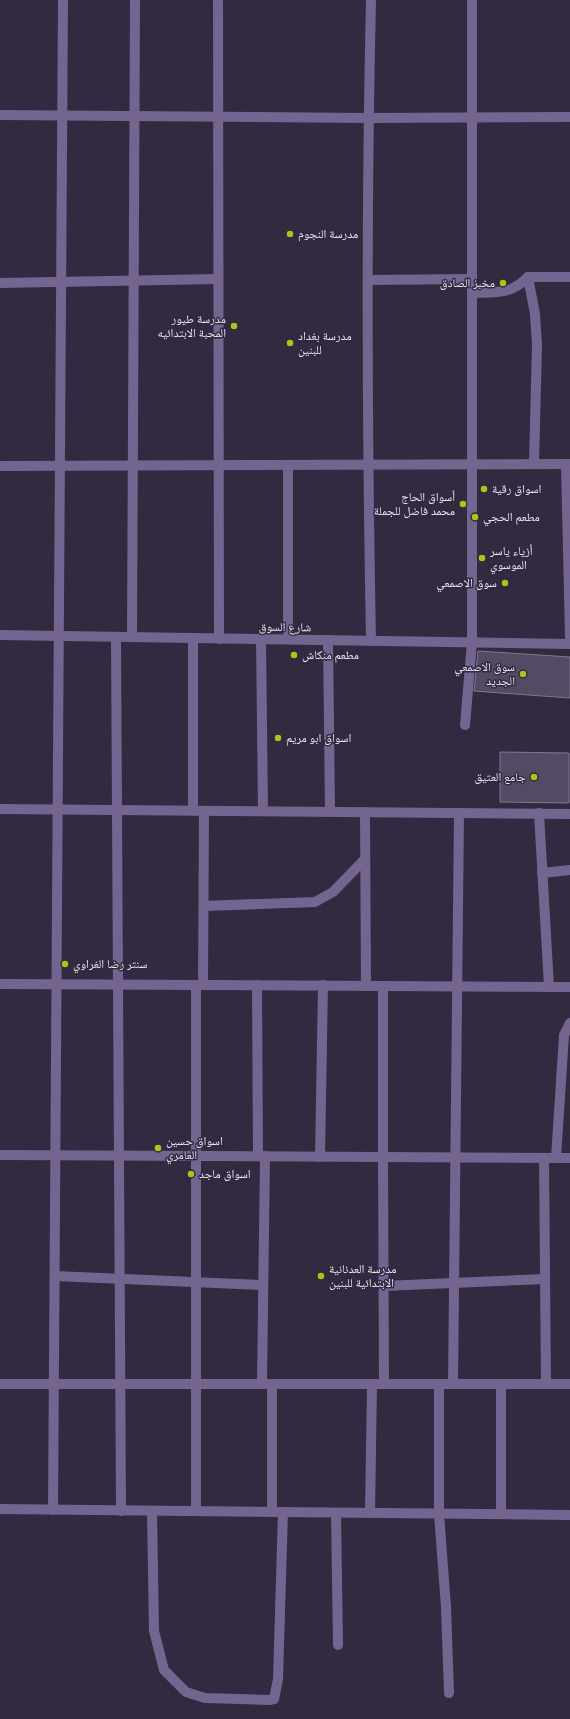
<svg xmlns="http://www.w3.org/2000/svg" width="570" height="1719" viewBox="0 0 570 1719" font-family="Karla,'Noto Naskh Arabic',sans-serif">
<rect width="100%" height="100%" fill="#312a40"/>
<!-- building -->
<g fill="#534b63" stroke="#807891">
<polygon points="478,651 570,657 570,698 474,691"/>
<polygon points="500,752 569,753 569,803 500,802"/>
</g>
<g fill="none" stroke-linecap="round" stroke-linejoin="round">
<!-- minor -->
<g stroke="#736590" stroke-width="10">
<polyline points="218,0 219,639"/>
<polyline points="0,115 368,118 570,117"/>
<polyline points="528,277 535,314 537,345 534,464"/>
<polyline points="368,280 472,279"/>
<polyline points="0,283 218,279"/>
<path d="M 472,293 C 495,292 511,295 528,277 L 570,277"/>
<polyline points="566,464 570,637"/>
<polyline points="0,466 570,464"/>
<polyline points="0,635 570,644"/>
<polyline points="116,637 121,1511"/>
<polyline points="132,637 135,0"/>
<polyline points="193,638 193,811"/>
<polyline points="261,639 263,811"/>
<polyline points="288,639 288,465"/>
<polyline points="328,640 330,812"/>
<path d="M 371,641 C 367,427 366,214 371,0"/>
<polyline points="465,725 472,642 472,0"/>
<polyline points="0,809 570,814"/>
<polyline points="365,812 366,986"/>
<polyline points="539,813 549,987"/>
<polyline points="542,873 570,870"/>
<polyline points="204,906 315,902 333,892 365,859"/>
<polyline points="0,984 570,987"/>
<polyline points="203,985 204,811"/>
<polyline points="257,985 258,1156"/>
<polyline points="383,986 383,1157 384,1384"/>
<polyline points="0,1155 570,1158"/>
<polyline points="320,1157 323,985"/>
<polyline points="544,1158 546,1384"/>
<polyline points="556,1158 564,1035 570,1023"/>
<polyline points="55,1276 262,1285"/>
<polyline points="384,1286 545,1279"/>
<polyline points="0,1384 570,1384"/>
<polyline points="262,1384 265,1156"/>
<polyline points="272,1384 272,1512"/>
<polyline points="453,1384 459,813"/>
<polyline points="501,1384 501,1514"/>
<polyline points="439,1385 439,1514 446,1607 449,1693"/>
<polyline points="0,1509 570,1515"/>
<polyline points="53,1510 63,0"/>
<polyline points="152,1511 154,1631 164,1670 186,1692 205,1698 269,1700 274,1699 278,1679 283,1512"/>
<polyline points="196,1511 196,985"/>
<polyline points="336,1513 338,1645"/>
<polyline points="370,1513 372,1385"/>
</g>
</g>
<!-- markers -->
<g fill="#abc615" stroke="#312a40" stroke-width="1.5">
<circle cx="290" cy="234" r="4"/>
<circle cx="503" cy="283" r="4"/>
<circle cx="234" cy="326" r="4"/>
<circle cx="290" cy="343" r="4"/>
<circle cx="484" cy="489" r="4"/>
<circle cx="463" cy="504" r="4"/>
<circle cx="475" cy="517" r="4"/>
<circle cx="482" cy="558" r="4"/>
<circle cx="505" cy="583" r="4"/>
<circle cx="294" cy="655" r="4"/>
<circle cx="523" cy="674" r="4"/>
<circle cx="278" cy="738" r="4"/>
<circle cx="534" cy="777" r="4"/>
<circle cx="65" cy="964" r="4"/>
<circle cx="158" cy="1148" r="4"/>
<circle cx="191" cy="1174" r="4"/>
<circle cx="321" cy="1276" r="4"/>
</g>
<g text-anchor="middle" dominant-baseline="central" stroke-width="3" stroke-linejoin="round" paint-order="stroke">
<!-- poi labels -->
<g font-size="12" fill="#eae6f4" stroke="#312a40" text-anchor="start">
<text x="298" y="234">مدرسة النجوم</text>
<text x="495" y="283" text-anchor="end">مخبز الصادق</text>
<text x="226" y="319" text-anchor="end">مدرسة طيور<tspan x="226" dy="14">المحبة الابتدائيه</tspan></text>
<text x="298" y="336">مدرسة بغداد<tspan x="298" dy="14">للبنين</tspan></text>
<text x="492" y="489">اسواق رقية</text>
<text x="455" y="497" text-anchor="end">أسواق الحاج<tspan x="455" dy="14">محمد فاضل للجملة</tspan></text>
<text x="483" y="517">مطعم الحجي</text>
<text x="490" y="551">أزياء ياسر<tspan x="490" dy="14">الموسوي</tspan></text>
<text x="497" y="583" text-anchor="end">سوق الاصمعي</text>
<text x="302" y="655">مطعم منكاش</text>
<text x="515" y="667" text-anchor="end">سوق الاصمعي<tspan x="515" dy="14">الجديد</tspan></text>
<text x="286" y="738">اسواق ابو مريم</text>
<text x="526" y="777" text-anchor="end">جامع العتيق</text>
<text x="73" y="964">سنتر رضا الغراوي</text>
<text x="166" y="1141">اسواق حسين<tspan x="166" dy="14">العامري</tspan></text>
<text x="199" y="1174">اسواق ماجد</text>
<text x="329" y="1269">مدرسة العدنانية<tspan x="329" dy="14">الابتدائية للبنين</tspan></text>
</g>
<!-- street labels -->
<g font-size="12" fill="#eae6f4" stroke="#312a40">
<text transform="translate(285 627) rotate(1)">شارع السوق</text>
</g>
</g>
</svg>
